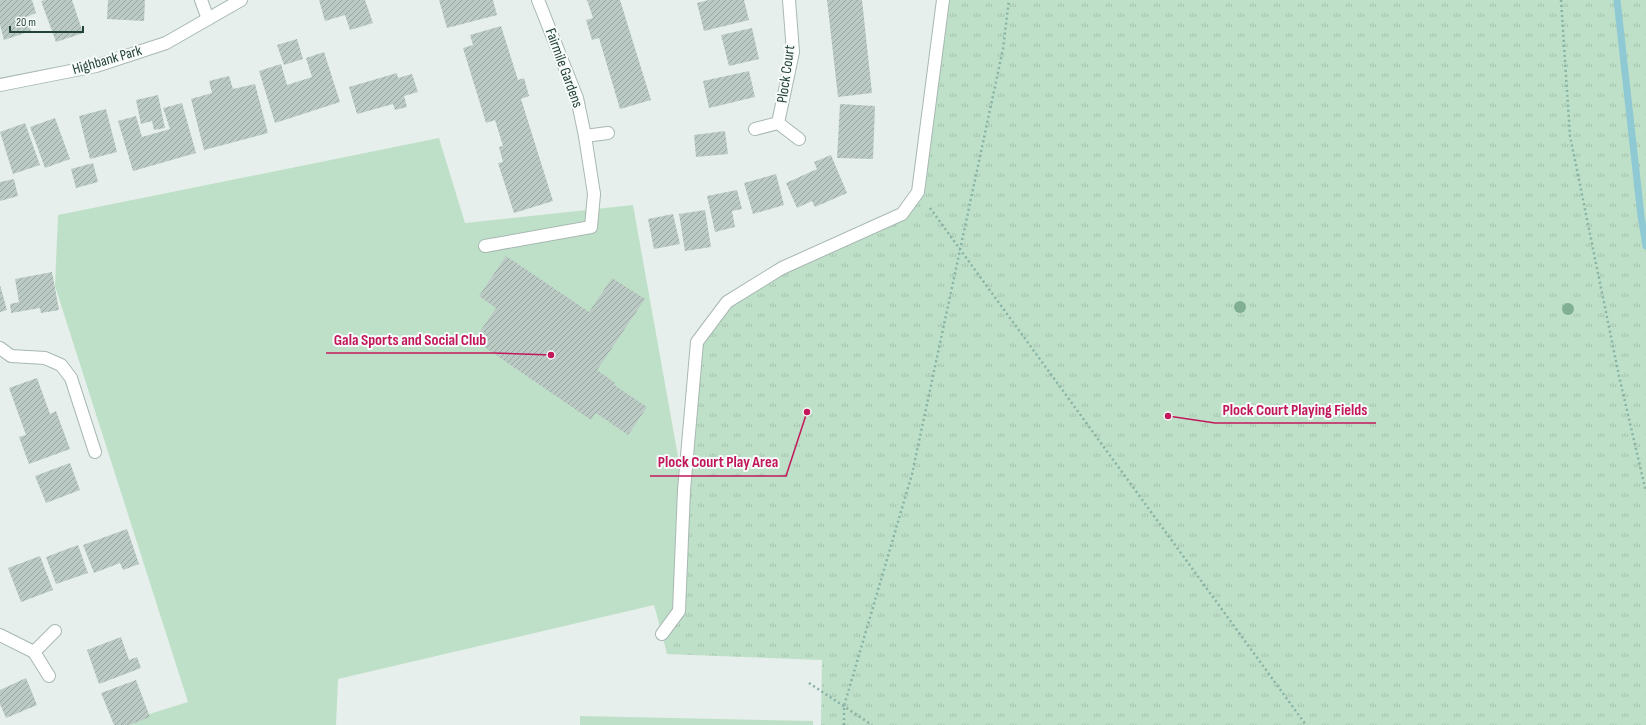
<svg xmlns="http://www.w3.org/2000/svg" width="1646" height="725" viewBox="0 0 1646 725" font-family="'Sofia Sans Condensed',sans-serif">
<defs>
<pattern id="park-tufts" width="24" height="20" patternUnits="userSpaceOnUse"><rect width="24" height="20" fill="#bfe0c8"/><path d="M3 7l-1-3M5 7V3M7 7l1-3M15 17l-1-3M17 17v-4M19 17l1-3" fill="none" stroke="#a4c1ad"/></pattern>
<pattern id="building-hatch" width="6" height="6" patternUnits="userSpaceOnUse"><rect width="6" height="6" fill="#bbcac4"/><path d="M-1 1l2-2M0 6l6-6M5 7l2-2" fill="none" stroke="#98a6a0"/></pattern>
</defs>
<rect width="100%" height="100%" fill="#e6efeb"/>
<!-- green -->
<g fill="#bfe0c8">
<polygon points="439,138 465,223 633,205 684,490 679,611 662,634 654,605 338,679 336,725 114,725 188,702 55,286 58,215"/>
<polygon points="580,716 813,721 813,725 580,725"/>
</g>
<!-- park -->
<polygon fill="url(#park-tufts)" points="943,0 1646,0 1646,725 821,725 822,660 667,654 662,634 679,611 697,342 727,302 902,214 918,192"/>
<g fill="none" stroke-linecap="round" stroke-linejoin="round">
<!-- stream -->
<polyline stroke="#8ec9d4" stroke-width="7" points="1617,0 1641,216 1646,246"/>
</g>
<!-- building -->
<g fill="url(#building-hatch)">
<polygon points="0,0 32,0 36,13 26,17 31,31 4,40 0,25"/>
<polygon points="46,0 72,0 83,33 56,42 41,1"/>
<polygon points="108,0 145,0 144,21 107,19"/>
<polygon points="319,0 365,0 373,23 350,30 345,15 325,21"/>
<polygon points="439,0 493,0 497,15 447,28"/>
<polygon points="587,0 620,0 651,100 620,109 599,38 592,40 586,20 593,18"/>
<polygon points="709,0 744,0 749,20 704,31 697,3"/>
<polygon points="827,0 862,0 872,93 838,97"/>
<polygon points="501,26 518,80 524,78 529,96 521,99 553,201 514,213 498,163 503,162 499,147 503,146 495,120 486,123 463,48 473,45 470,35"/>
<polygon points="752,28 759,59 729,66 721,35"/>
<polygon points="297,39 303,59 284,65 277,45"/>
<polygon points="324,52 340,102 275,123 259,71 281,64 287,85 312,77 306,58"/>
<polygon points="749,71 755,97 709,108 703,81"/>
<polygon points="397,73 398,78 412,74 418,92 404,96 407,107 395,110 393,104 357,114 349,87"/>
<polygon points="229,76 233,89 255,84 268,133 204,150 191,99 212,93 209,81"/>
<polygon points="158,95 165,128 154,130 152,121 141,124 136,100"/>
<polygon points="182,103 196,153 133,171 118,121 136,116 142,137 170,129 163,108"/>
<polygon points="840,104 875,106 873,159 837,158"/>
<polygon points="106,109 117,152 90,159 79,116"/>
<polygon points="55,118 70,159 45,168 30,127"/>
<polygon points="25,123 40,165 13,174 0,132"/>
<polygon points="725,131 728,154 696,157 694,135"/>
<polygon points="831,155 847,193 815,207 812,201 797,208 786,183 817,169 814,162"/>
<polygon points="93,163 98,182 76,188 71,169"/>
<polygon points="776,174 784,205 753,214 744,183"/>
<polygon points="14,179 18,196 0,201 0,182"/>
<polygon points="737,190 742,209 732,211 735,227 715,232 707,196"/>
<polygon points="705,210 711,247 685,251 679,214"/>
<polygon points="673,214 680,244 654,249 648,219"/>
<polygon points="506,256 589,312 612,278 645,299 597,370 615,383 614,385 647,407 628,435 596,413 591,420 474,340 496,308 479,296"/>
<polygon points="52,272 59,310 41,313 40,308 11,313 10,304 19,302 15,279"/>
<polygon points="0,285 7,310 0,312"/>
<polygon points="37,378 50,414 56,411 70,449 29,464 19,437 26,435 9,388"/>
<polygon points="70,463 80,490 46,503 35,476"/>
<polygon points="127,529 139,564 123,570 120,563 94,573 83,545"/>
<polygon points="78,545 88,573 56,584 46,557"/>
<polygon points="40,556 53,590 21,602 8,568"/>
<polygon points="121,637 129,660 137,657 141,668 99,684 87,650"/>
<polygon points="26,678 37,705 6,718 0,704 0,690"/>
<polygon points="136,680 150,717 129,725 114,725 101,693"/>
</g>
<g fill="none" stroke-linecap="round" stroke-linejoin="round">
<defs>
<g id="lane">
<polyline points="485,246 591,227 594,194"/>
<polyline points="0,348 11,356 45,358 61,365 71,378 95,452"/>
</g>
<g id="street">
<polyline points="201,0 208,19"/>
<polyline points="538,0 577,98 585,136 594,194"/>
<polyline points="789,0 793,52 778,123 799,139"/>
<polyline points="0,85 96,66 166,43 241,0"/>
<polyline points="755,129 778,123"/>
<polyline points="585,136 608,133"/>
<polyline points="662,634 679,611 684,490 697,342 727,302 782,268 902,214 918,192 943,0"/>
<polyline points="0,635 34,652 49,676"/>
<polyline points="34,652 55,631"/>
</g>
</defs>
<!-- lane casing -->
<use href="#lane" stroke="#a8b8b2" stroke-width="14"/>
<!-- street casing -->
<use href="#street" stroke="#a8b8b2" stroke-width="14"/>
<!-- path -->
<g stroke="#86b3a5" stroke-width="2.5" stroke-dasharray="2 3" stroke-linecap="butt">
<polyline points="1561,0 1570,136 1619,376 1646,492"/>
<polyline points="930,208 1306,725"/>
<polyline points="809,683 872,725"/>
<polyline points="844,725 844,706 912,474 1003,49 1009,0"/>
</g>
<!-- lane -->
<use href="#lane" stroke="#fff" stroke-width="12"/>
<!-- street -->
<use href="#street" stroke="#fff" stroke-width="12"/>
</g>
<!-- trees -->
<g fill="#80af93">
<circle cx="1240" cy="307" r="6"/>
<circle cx="1568" cy="309" r="6"/>
</g>
<g text-anchor="middle" dominant-baseline="central" stroke-width="4" stroke-linejoin="round" paint-order="stroke">
<!-- street labels -->
<g font-size="15" fill="#24423a" stroke="#f7fbf9">
<text transform="translate(107 60) rotate(-16)">Highbank Park</text>
<text transform="translate(564 68) rotate(70)">Fairmile Gardens</text>
<text transform="translate(786 74) rotate(-82)">Plock Court</text>
</g>
</g>
<!-- callouts -->
<path fill="none" stroke="#c2185b" stroke-width="1.5" d="M551 355L494 353H326M1168 416L1215 423H1376M807 412L786 476H650"/>
<g fill="#c2185b" stroke="#f7fbf9" stroke-width="1.5">
<circle cx="551" cy="355" r="4"/>
<circle cx="1168" cy="416" r="4"/>
<circle cx="807" cy="412" r="4"/>
</g>
<g font-size="16" text-anchor="middle" font-weight="bold" fill="#c2185b" stroke="#f7fbf9" stroke-width="4" stroke-linejoin="round" paint-order="stroke">
<text x="410" y="345">Gala Sports and Social Club</text>
<text x="1295" y="415">Plock Court Playing Fields</text>
<text x="718" y="467">Plock Court Play Area</text>
</g>
<!-- scale -->
<path d="M10 26v6h73v-6" fill="none" stroke="#24423a" stroke-width="2"/>
<text x="16" y="26" font-size="12" fill="#24423a" stroke="#f7fbf9" stroke-width="3" paint-order="stroke">20 m</text>
</svg>
